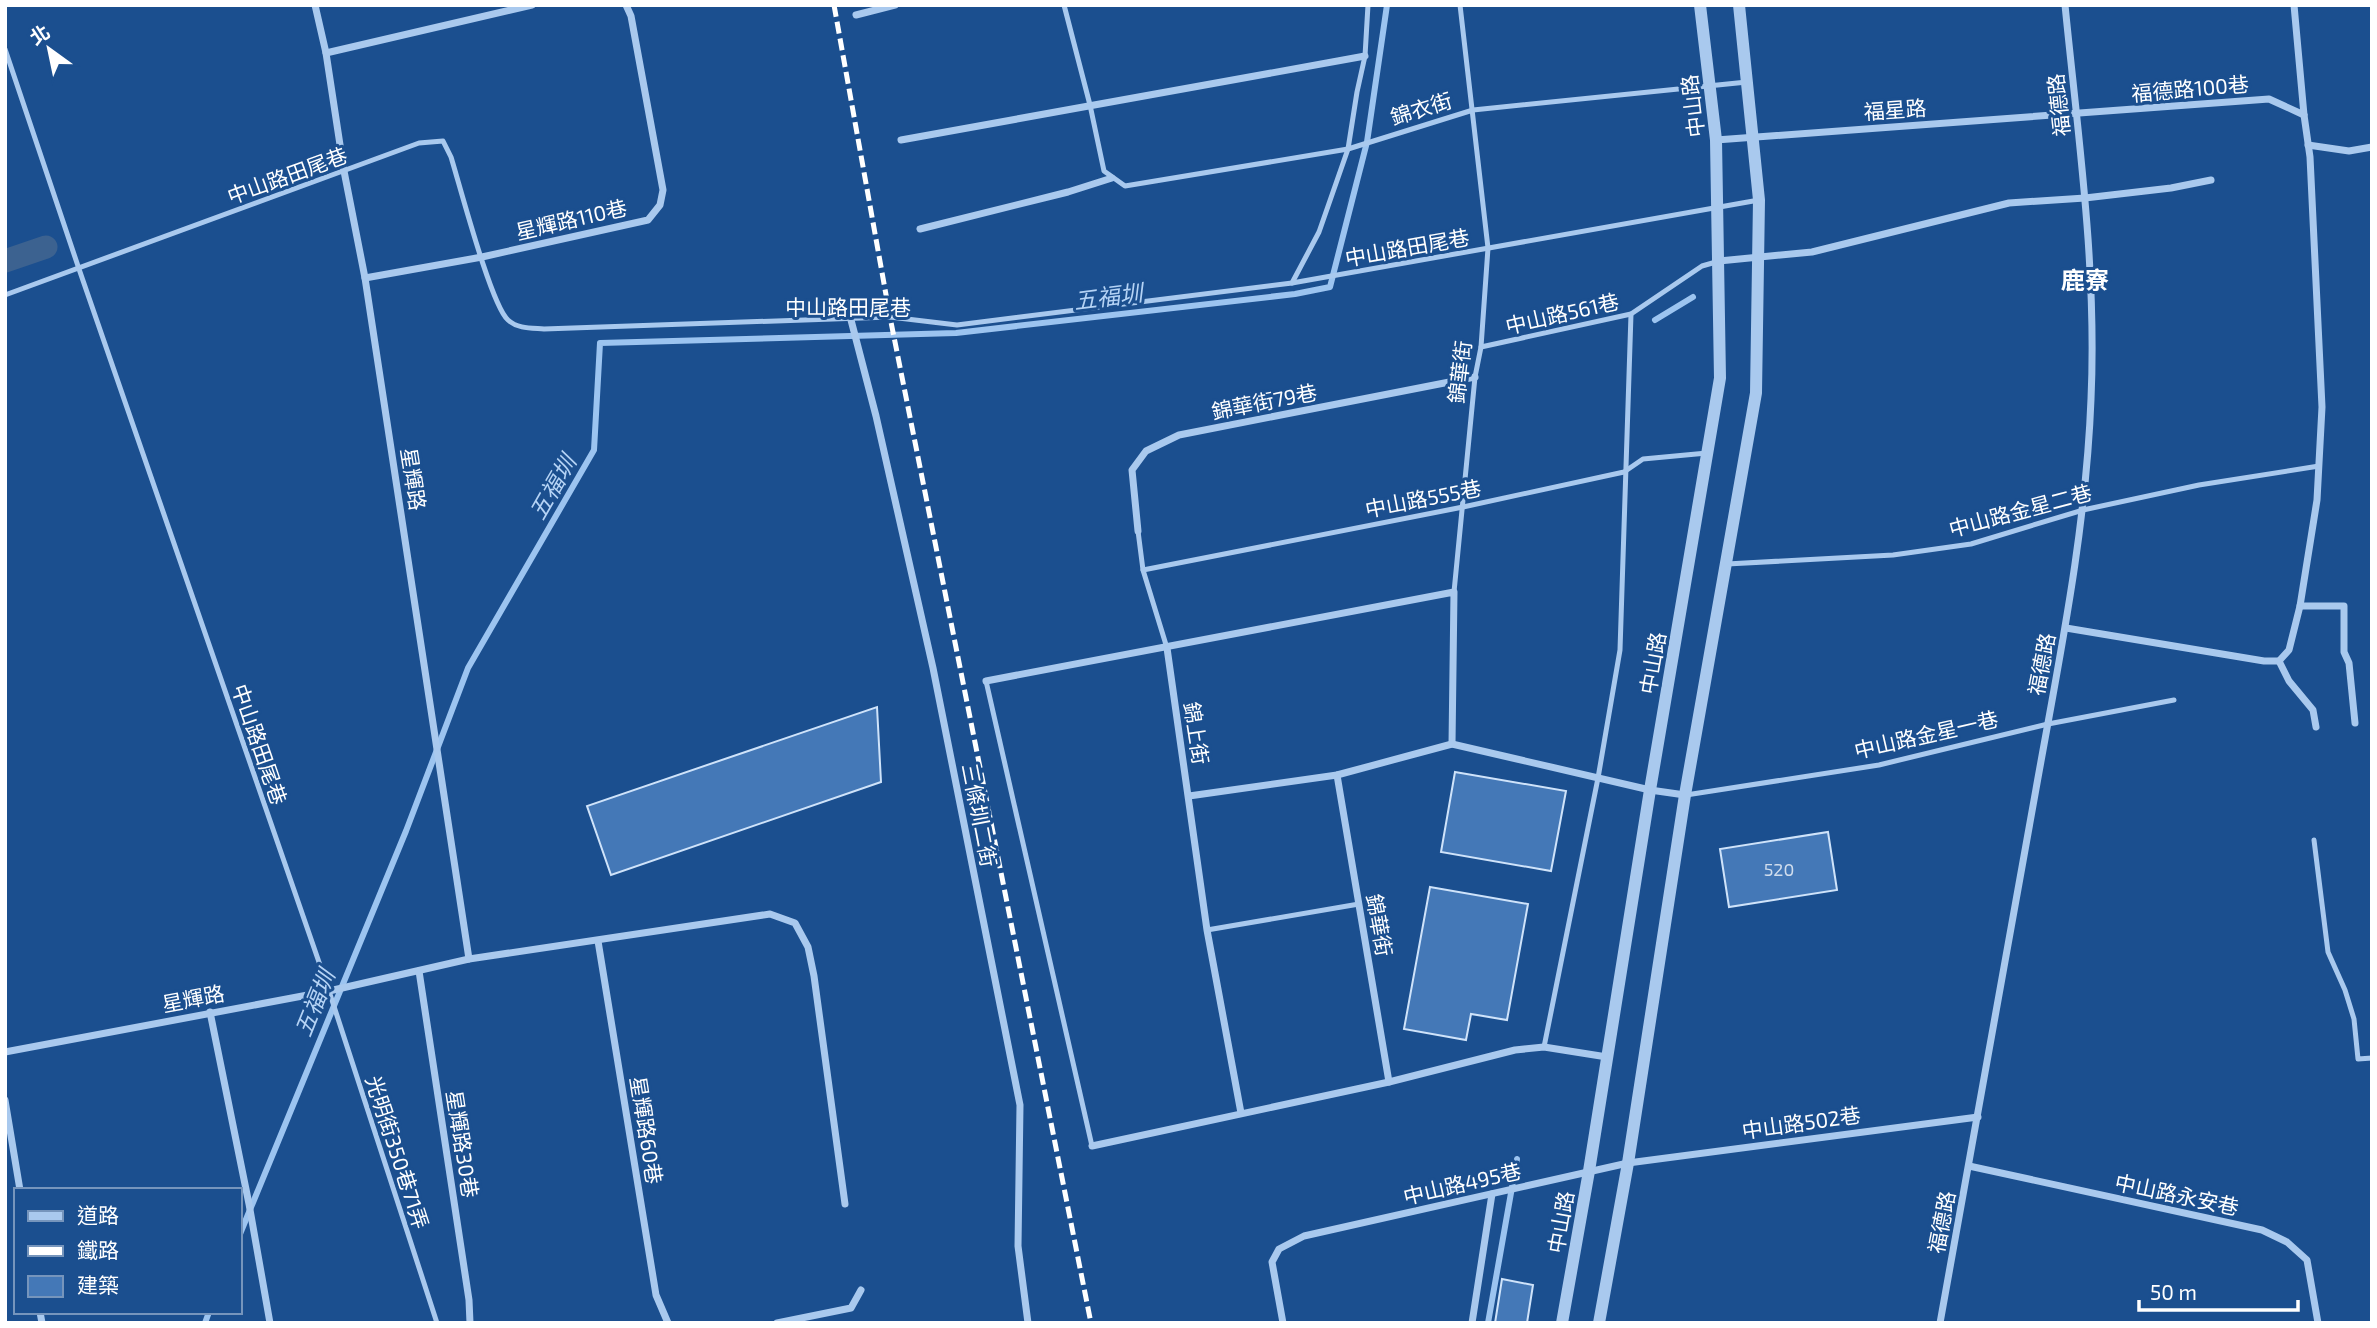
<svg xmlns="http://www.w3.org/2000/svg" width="2377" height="1328" viewBox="0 0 2377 1328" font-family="'Exo 2','Noto Sans TC',sans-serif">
<rect width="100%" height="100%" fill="#1b4f8f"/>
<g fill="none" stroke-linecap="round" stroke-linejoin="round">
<!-- stream -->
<g stroke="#9cc4f0" stroke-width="6">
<polyline points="1655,320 1693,297"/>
<polyline points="240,1234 406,831 468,668 594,450 600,343 956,333 1295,294 1330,287 1367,142 1387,5"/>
<polyline points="205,1323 209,1312"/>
<polyline points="1488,1323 1517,1159"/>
</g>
<!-- canal -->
<polyline stroke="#3c6290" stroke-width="23" points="5,261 46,247"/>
</g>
<!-- building -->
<g fill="#4478b7" stroke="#cfe3fa" stroke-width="2">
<polygon points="877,707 881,782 611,875 587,806"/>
<polygon points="1455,772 1566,791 1551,871 1441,852"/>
<polygon points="1828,832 1837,890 1729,907 1720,849"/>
<polygon points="1430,887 1528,904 1507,1020 1471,1014 1466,1040 1404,1029"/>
<polygon points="1502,1279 1533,1285 1527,1323 1495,1323"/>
</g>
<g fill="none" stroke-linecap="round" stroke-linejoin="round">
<!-- service -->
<g stroke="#a9c9ee" stroke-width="5">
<polyline points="1064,5 1090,105 1104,171 1125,186 1348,149 1473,110 1747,82"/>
<polyline points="5,49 79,269 329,991 437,1323"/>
<polyline points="1292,283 1319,232 1348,149 1357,92 1365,56 1368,5"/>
<path d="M 5,295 L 419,143 L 443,141 L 451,157 C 460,186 491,305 508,320 C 518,329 531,328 544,329 L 890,317 L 957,325 L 1292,283 L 1759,200"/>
<polyline points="1481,347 1631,314 1702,266 1716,262"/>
<polyline points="1138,531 1143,570 1167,648"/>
<polyline points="1727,564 1893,555 1971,544 2083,510 2199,485 2319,466"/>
<polyline points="1143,570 1463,507 1624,472 1643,459 1707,453"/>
<polyline points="1454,592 1475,377 1481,347 1488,248 1460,5"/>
<polyline points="986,681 1092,1146"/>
<polyline points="1686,795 1879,765 2048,724 2174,700"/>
<polyline points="2314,840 2328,952 2345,990 2354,1019 2358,1059 2372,1058"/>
<polyline points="1207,930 1359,904"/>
<polyline points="1544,1047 1598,778 1620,650 1631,314"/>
</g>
<!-- minor -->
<g stroke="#a9c9ee" stroke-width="7">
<polyline points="856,15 895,5"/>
<polyline points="326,53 532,5"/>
<polyline points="901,140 1365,56"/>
<polyline points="1716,140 2269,99 2304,115"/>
<polyline points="2308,145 2349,151 2372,147"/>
<polyline points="920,229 1068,192 1112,178"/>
<polyline points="1719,261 1812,252 2009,203 2085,198 2171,188 2211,180"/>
<polyline points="365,278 482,257 648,220 660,205 663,190 631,16 626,5"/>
<polyline points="851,320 876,416 933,668 1020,1105 1018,1246 1028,1323"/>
<polyline points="1138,531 1132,470 1146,451 1179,435 1475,377"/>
<polyline points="2300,606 2344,606 2344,652 2349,663 2355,723"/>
<polyline points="2066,628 2264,661 2279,661 2289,650 2300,606 2317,500 2322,407 2310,157 2304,115 2294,5"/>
<polyline points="1167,648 1207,930 1241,1113"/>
<polyline points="2279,661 2289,681 2313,710 2316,727"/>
<polyline points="986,681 1454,592 1452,744"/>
<polyline points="1337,775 1389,1082"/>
<polyline points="1189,796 1337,775 1452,744 1650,790 1685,795"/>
<polyline points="598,941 656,1295 668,1323"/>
<polyline points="469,959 770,914 795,923 808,947 814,976 845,1204"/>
<polyline points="419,971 469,1300 470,1323"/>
<polyline points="210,1012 249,1204 270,1323"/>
<polyline points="5,1052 329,991 469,959 365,278 344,171 326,53 315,5"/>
<polyline points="5,1100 20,1190"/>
<polyline points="1092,1146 1389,1082 1515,1050 1544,1047 1607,1057"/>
<polyline points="1969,1166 2262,1230 2287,1242 2307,1260 2318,1323"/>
<polyline points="40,1312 42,1323"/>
<polyline points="777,1323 851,1308 861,1290"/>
<polyline points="1283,1323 1272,1262 1279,1249 1304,1236 1628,1163 1978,1117"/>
<polyline points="1472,1323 1492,1194"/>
<path d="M 1940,1323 C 1973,1145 2005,967 2036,789 C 2059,660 2086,531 2091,399 C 2097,267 2078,136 2065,5"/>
</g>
<!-- tertiary -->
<g stroke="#a9c9ee" stroke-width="12">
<polyline points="1562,1323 1589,1171 1650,790 1720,378 1716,140 1700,5"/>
<polyline points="1599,1323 1628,1163 1685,795 1756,393 1759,200 1739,5"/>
</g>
<!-- rail -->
<polyline stroke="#fff" stroke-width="5" stroke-dasharray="12 5" stroke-linecap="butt" points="834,5 890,317 1091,1323"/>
</g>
<g text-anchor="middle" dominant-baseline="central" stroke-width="6" stroke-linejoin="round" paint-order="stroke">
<!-- number labels -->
<g font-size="18" fill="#d0dded">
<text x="1779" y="869">520</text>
</g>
<!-- street labels -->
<g font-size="21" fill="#fff" stroke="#1b4f8f">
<text transform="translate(2190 88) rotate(-5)">福德路100巷</text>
<text transform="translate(2058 105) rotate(-96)">福德路</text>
<text transform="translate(1692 106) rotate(-97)">中山路</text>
<text transform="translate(1421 108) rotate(-17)">錦衣街</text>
<text transform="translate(1895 109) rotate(-4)">福星路</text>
<text transform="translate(287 175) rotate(-20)">中山路田尾巷</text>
<text transform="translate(571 219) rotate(-13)">星輝路110巷</text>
<text transform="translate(1407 247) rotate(-10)">中山路田尾巷</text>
<text x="848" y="306">中山路田尾巷</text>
<text transform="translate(1562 313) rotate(-13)">中山路561巷</text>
<text transform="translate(1459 372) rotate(-83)">錦華街</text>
<text transform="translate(1264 401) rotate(-11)">錦華街79巷</text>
<text transform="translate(414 479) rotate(81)">星輝路</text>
<text transform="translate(1423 498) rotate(-11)">中山路555巷</text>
<text transform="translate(2020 510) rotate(-15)">中山路金星二巷</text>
<text transform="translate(1652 663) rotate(-80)">中山路</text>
<text transform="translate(2041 664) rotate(-79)">福德路</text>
<text transform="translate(1197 733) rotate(81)">錦上街</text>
<text transform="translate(1926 734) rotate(-13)">中山路金星一巷</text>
<text transform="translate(260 744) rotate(71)">中山路田尾巷</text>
<text transform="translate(980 815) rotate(79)">三條圳二街</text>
<text transform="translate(1380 925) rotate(80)">錦華街</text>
<text transform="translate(193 998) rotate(-11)">星輝路</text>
<text transform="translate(1801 1122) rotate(-8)">中山路502巷</text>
<text transform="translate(647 1130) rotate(81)">星輝路60巷</text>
<text transform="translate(463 1144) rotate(81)">星輝路30巷</text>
<text transform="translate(398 1152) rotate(72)">光明街350巷71弄</text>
<text transform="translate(1462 1183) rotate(-13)">中山路495巷</text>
<text transform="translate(2177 1194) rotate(12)">中山路永安巷</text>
<text transform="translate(1560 1222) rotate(-80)">中山路</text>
<text transform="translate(1941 1222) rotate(-79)">福德路</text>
</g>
<!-- water labels -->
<g font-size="23" font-style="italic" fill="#b5d3f5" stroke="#1b4f8f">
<text transform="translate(1108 296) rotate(-7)">五福圳</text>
<text transform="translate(552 487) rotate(-60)">五福圳</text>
<text transform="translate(314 1003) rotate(-68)">五福圳</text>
</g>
<!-- quarter labels -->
<g font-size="24" font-weight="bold" fill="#fff" stroke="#1b4f8f">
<text x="2085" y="279">鹿寮</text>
</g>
</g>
<!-- border -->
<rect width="2377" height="1328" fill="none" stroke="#ffffff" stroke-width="14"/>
<!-- legend -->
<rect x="14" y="1188" width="228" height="126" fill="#1b4f8f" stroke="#7695bc" stroke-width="2"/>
<rect x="28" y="1211" width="35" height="10" fill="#a9c9ee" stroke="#7695bc" stroke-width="2"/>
<text x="77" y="1223" font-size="21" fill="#ffffff">道路</text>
<rect x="28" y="1246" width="35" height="10" fill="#ffffff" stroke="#7695bc" stroke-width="2"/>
<text x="77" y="1258" font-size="21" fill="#ffffff">鐵路</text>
<rect x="28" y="1276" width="35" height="21" fill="#4478b7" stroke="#7695bc" stroke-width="2"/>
<text x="77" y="1293" font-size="21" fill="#ffffff">建築</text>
<!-- north arrow -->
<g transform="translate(49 49) rotate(327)" stroke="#1b4f8f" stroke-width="5" paint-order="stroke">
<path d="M0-5L12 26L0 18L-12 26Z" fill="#ffffff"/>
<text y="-10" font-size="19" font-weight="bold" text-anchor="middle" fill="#ffffff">北</text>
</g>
<!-- scale -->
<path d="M2139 1300v10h159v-10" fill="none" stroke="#ffffff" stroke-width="3.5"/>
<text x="2150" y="1300" font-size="21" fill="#ffffff" stroke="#1b4f8f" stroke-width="5" paint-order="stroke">50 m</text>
</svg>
